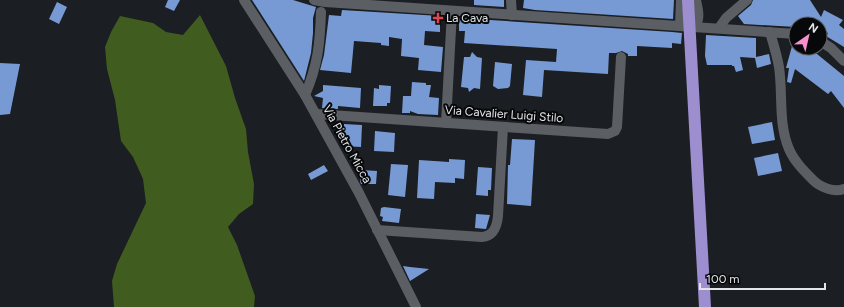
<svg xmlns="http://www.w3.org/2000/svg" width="844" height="307" viewBox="0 0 844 307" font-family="Figtree,sans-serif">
<rect width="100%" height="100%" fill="#1b1e22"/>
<!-- forest -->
<polygon fill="#405c1f" points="200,15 226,66 235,98 246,129 248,152 254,184 253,204 239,214 228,227 237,245 255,296 254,307 114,307 112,281 117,264 146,203 143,179 133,157 121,141 115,100 107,69 105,47 111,32 120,16 153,23 166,32 183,35"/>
<!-- building -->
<g fill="#789ad4">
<polygon points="168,0 180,0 174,11 165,7"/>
<polygon points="252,0 293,0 316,7 313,18 313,33 311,53 304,81"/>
<polygon points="474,0 504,0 504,7 474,5"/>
<polygon points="524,0 674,0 673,19 535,10 523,8"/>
<polygon points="753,0 810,0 821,17 824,10 843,20 839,25 844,29 844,47 826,36 828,33 820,29 820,24 796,24 796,27 744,24 738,16 751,5"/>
<polygon points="57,2 67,7 59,24 49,19"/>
<polygon points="342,10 440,16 440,32 425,31 424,45 443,47 441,72 418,70 419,58 401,56 402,39 389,37 389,46 381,45 381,43 354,41 351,73 320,70 324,55 329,15 341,16"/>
<polygon points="459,18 672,32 682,33 681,44 672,43 672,48 637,46 637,56 628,56 628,54 622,51 616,53 609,53 608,74 544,70 542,97 523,95 526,60 556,62 557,49 464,43 465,31 459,31"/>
<polygon points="706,35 756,38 756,57 769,54 771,64 757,68 755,58 740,57 743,70 736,72 734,66 732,66 732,65 707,65 705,56"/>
<polygon points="792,46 817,54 844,76 844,108 831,91 828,94 795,69 791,83 787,82 789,68 786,68"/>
<polygon points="472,52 477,57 482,58 480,89 474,88 469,92 468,88 461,87 464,57 470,57"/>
<polygon points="495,62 512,64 510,86 508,88 498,89 493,86"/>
<polygon points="0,63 20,64 10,114 0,115"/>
<polygon points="412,82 426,83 426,85 431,85 429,97 439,98 438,115 418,114 410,111 410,113 402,113 403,96 411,96"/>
<polygon points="323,85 361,88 360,108 338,106 338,109 322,108 323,98 314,96 323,91"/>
<polygon points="379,85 391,86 390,103 387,103 387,106 373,106 374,88 379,89"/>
<polygon points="772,122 775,140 752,144 748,127"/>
<polygon points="344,124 362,125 361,147 342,146"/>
<polygon points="375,131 395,133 394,152 374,151"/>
<polygon points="512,139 535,140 531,206 507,204 508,165 510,165"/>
<polygon points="778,153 782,171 758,176 754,158"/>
<polygon points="449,159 465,160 464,179 455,178 455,183 435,182 434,199 417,198 419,160 449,162"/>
<polygon points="391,164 408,165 405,197 388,195"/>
<polygon points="324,165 328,171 311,180 308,174"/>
<polygon points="478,167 492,168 491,190 488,190 488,196 476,195"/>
<polygon points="361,170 377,171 376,184 361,184 360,181"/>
<polygon points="384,207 401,209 399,223 382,221 383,217 380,216 381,208"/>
<polygon points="476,214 490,215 486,229 475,228"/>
<polygon points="403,266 410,267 429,269 410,281"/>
</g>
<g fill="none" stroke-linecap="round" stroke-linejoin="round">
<!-- minor -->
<g stroke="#5b5e63" stroke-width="10">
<polyline points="244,0 305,95 359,193 416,307"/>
<polyline points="314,0 325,2 796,34"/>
<polyline points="511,0 512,15"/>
<polyline points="680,26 681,0"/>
<path d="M 694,27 C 701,19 698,10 696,0"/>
<polyline points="719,28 726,18 747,0"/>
<path d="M 770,32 C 773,43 777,55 779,67 C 783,94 778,123 789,149 C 794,161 804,171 813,180 C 820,187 834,193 844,189"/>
<polyline points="820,41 831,48 844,61"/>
<path d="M 305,95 C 318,65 320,43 321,12"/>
<polyline points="316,114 608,134 615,131 617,127 621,57"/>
<polyline points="446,123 452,11"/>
<path d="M 377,230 L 482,237 C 494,236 497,226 498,216 L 503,127"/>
</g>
<!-- highway -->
<polyline stroke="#9c8ecf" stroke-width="12" points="688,0 705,307"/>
</g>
<!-- markers -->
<path fill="#e0444e" stroke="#07080a" stroke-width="1.5" d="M436 12h4v4h4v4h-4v4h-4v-4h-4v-4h4z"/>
<g text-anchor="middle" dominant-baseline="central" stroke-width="4" stroke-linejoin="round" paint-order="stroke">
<!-- poi labels -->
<g font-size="12" fill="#e3e5e8" stroke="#07080a" text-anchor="start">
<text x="446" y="18">La Cava</text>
</g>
<!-- street labels -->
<g font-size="12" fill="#e3e5e8" stroke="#07080a">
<text transform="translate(504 114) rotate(4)">Via Cavalier Luigi Stilo</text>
<text transform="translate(347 144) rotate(61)">Via Pietro Micca</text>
</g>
</g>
<!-- north arrow -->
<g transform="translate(808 36) rotate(34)"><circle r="19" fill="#07080a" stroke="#5f6063"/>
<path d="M0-3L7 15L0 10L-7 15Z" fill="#f890cc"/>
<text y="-6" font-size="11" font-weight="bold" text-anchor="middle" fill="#e3e5e8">N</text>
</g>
<!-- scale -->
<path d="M700 283v6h125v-6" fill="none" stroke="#e3e5e8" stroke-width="2"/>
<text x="706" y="283" font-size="12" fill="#e3e5e8" stroke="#07080a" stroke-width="3" paint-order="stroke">100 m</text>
</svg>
